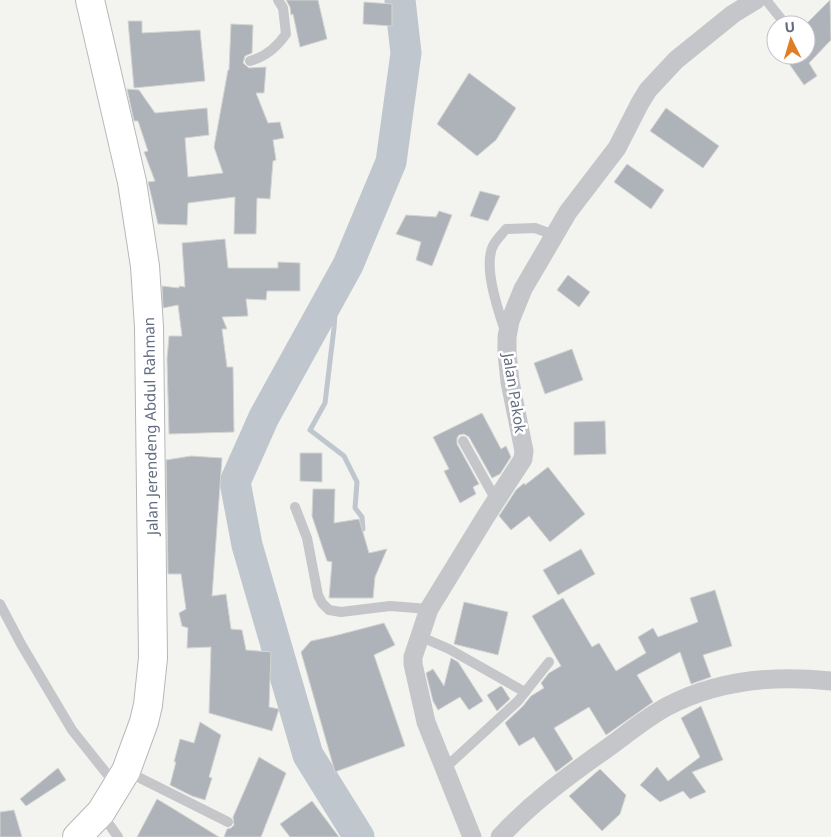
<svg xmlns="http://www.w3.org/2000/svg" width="831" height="837" font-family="'Noto Sans',sans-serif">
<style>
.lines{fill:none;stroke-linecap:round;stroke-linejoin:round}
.stream{stroke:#bfc6cd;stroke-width:5}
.river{stroke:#bfc6cd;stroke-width:31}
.building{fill:#aeb2b9;stroke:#d4d5d2}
.trunk-casing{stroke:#b6b7bb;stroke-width:30}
.service{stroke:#c4c6ca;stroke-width:10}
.minor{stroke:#c4c6ca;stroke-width:19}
.trunk{stroke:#fff;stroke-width:28}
.labels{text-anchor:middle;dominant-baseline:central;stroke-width:5;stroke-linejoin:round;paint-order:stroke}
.street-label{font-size:15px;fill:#636c80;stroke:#fff}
</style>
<rect width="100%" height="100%" fill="#f3f4ef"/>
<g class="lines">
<!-- stream -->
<path class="stream" d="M337 285 334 328 325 403 310 430 344 456 357 482 355 508 362 517 363 529"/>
<!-- river -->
<path class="river" d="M359 837 308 755 247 545 235 482 264 417 348 265 391 162 406 53 400 0"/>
</g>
<!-- building -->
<g class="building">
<path d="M286 0H318L327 39 300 47 293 14 291 15 290 7Z"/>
<path d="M830 0 831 40 809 63 817 76 804 85 783 55H806V24Z"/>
<path d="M364 2 392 4V26L363 24Z"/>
<path d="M128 21H142V33L200 30 205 81 134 88Z"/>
<path d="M231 24 253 25 252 53 245 56 243 63 249 68 266 67 264 93H256L268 123 280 122 284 138 273 140 276 160 273 161 270 199 257 198 256 234H234L235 197 188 203 187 225 158 224 148 182 155 181 144 152 148 151 138 121H134L127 89 139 90 155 113 207 108 209 135 185 138 188 177 223 173 214 147 228 70H229Z"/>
<path d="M469 73 516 108 496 140 477 156 437 124Z"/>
<path d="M666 108 719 146 703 168 650 131Z"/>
<path d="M627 164 664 190 651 209 614 182Z"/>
<path d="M480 191 500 196 488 221 470 216Z"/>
<path d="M439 211 452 215 432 266 416 260 421 242 396 234 406 215 436 217Z"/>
<path d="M225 239 228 268H278V262L300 263V291H267L266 300 246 299 248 316 222 317 227 329H222L227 367H233L234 432 169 434 167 359 169 336H182L178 305 163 308 162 286 179 288V286L185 287 182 243Z"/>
<path d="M568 275 590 292 579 307 557 290Z"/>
<path d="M572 349 583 380 545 394 534 363Z"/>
<path d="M482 413 501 449 506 446 511 457 500 474 492 478 469 437 464 434 459 435 457 438V444L479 484 473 487 476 494 460 503 444 471 449 469 433 437Z"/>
<path d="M605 421 606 454 574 455V422Z"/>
<path d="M300 453H322V482L300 481Z"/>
<path d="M191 456 222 458 212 596 226 594 231 629 242 630 246 650 271 652 269 707 279 709 272 731 209 713 211 647 187 648 188 628 182 626 179 613 186 609 181 574H168L166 460Z"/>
<path d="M548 467 585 514 550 542 529 516 511 530 499 516 516 490 524 483 525 485Z"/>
<path d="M313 489H335L334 523 359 519 369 553 387 549 375 577 373 598H329L332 562 327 561 312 516Z"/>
<path d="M581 549 595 574 558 595 543 570Z"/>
<path d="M715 590 732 646 703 655 711 677 691 684 680 652 637 675 653 702 606 735 589 707 554 728 573 759 556 772 534 737 519 746 505 723 523 706 531 696 544 688 541 683 549 673 561 666 532 616 563 598 592 647 599 643 616 671 646 653 638 637 653 628 658 637 698 622 690 598Z"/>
<path d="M464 602 508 612 498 655 454 644Z"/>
<path d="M384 623 395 645 374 655 405 746 335 772 301 652 311 641 334 636Z"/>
<path d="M451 658 458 662 483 701 469 710 460 697 438 710 433 701 426 673 433 669 444 686Z"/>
<path d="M501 686 503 688 510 699 497 711 487 695Z"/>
<path d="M701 706 723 760 692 772 706 792 690 799 683 791 660 802 640 785 657 767 668 781 700 757 681 718Z"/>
<path d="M200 722 221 735 209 777 212 778 205 800 192 796 170 785 176 762H174L180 739 194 743Z"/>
<path d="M259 757 286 773 261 837H224L227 829 231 828 234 825 233 817Z"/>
<path d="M58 768 66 780 26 806 20 799Z"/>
<path d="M600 769 626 795 620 814 602 831 569 796Z"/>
<path d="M157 799 172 808 219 837H137Z"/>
<path d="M312 801 339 837H290L280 824Z"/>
<path d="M14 810 22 837H0V812Z"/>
</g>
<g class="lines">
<!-- trunk casing -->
<g class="trunk-casing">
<path id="trunk" d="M77 837 101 812 126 771 144 722 148 705 153 658 149 327 145 266 132 182 90 0"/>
</g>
<!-- service -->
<g class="service">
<path d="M766 0 786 25"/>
<path d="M250 61C265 57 277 47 286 34L283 8 278 0"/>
<path d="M505 331C498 310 482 264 494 244 497 239 502 234 506 229L535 228 554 235"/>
<path d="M463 441 496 500"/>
<path d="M295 507 307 538 318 595 322 603 329 610 341 612 390 606 429 609"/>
<path d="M0 604 21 644 72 730 115 784"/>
<path d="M419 636 449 649 525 692"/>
<path d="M445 768 518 701 549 662"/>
<path d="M126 771 228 822"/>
<path d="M101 813 118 837"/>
</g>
<!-- minor -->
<g class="minor">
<path d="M472 837 426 722 413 664V657L429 609 486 516 523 459 524 451 510 382 507 353V337L510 321 523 289 568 212 617 148 640 103 648 90 676 60 733 14 756 0"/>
<path d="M500 837C529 805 564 779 599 754 621 739 645 718 668 706 718 680 776 675 831 681"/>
</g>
<!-- trunk -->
<use href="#trunk" class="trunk"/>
</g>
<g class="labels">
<!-- street labels -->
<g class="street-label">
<text transform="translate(515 393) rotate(81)">Jalan Pakok</text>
<text transform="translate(150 426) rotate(-91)">Jalan Jerendeng Abdul Rahman</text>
</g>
</g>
<!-- north arrow -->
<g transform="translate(791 40) rotate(355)"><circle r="24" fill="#ffffff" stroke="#c1c4cc"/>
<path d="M0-4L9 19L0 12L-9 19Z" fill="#df7e24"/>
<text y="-8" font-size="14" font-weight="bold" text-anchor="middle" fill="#636c80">U</text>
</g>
</svg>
